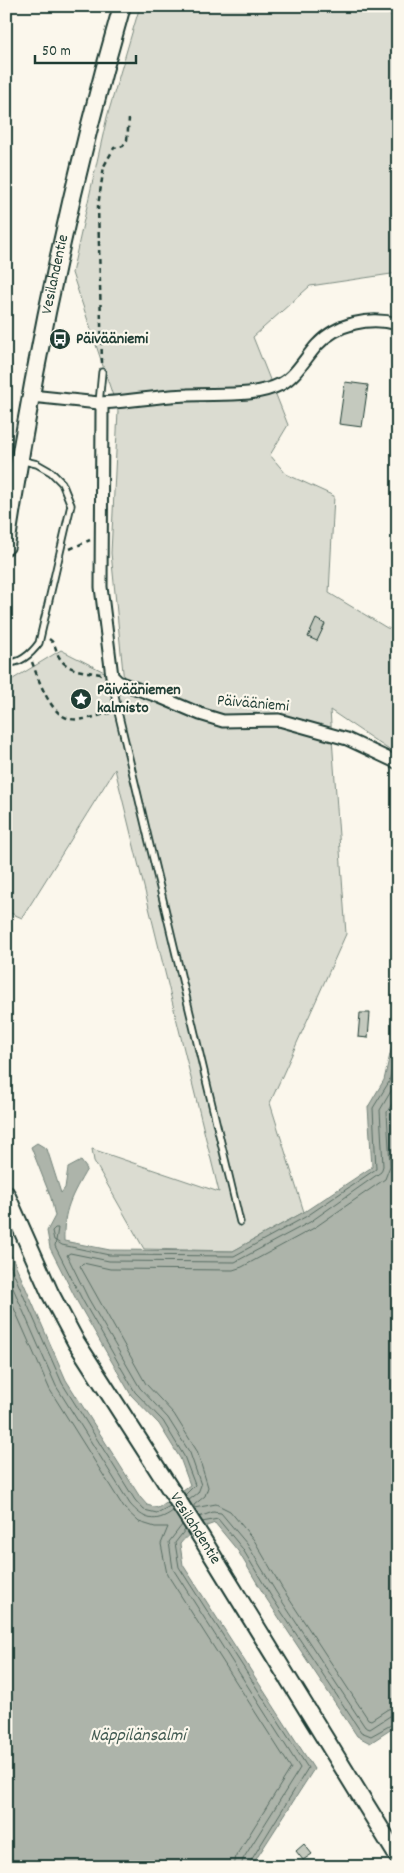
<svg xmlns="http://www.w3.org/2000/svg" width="404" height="1873" font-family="Dekko,sans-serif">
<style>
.green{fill:#dbdcd1;stroke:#7d8c82}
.water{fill:#adb4aa;stroke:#74847b}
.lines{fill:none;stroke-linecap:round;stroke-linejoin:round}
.shore{stroke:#586d63;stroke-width:1}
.building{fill:#c4c9be;stroke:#1f3d34}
.lane-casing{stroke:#1f3d34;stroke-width:9}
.street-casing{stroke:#1f3d34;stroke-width:15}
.secondary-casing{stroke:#1f3d34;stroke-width:20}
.path{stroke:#1f3d34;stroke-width:2.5;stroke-dasharray:5 4;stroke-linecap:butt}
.lane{stroke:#fbf7ec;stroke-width:5.5}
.street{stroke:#fbf7ec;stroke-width:11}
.secondary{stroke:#fbf7ec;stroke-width:16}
.labels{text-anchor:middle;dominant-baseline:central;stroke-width:4.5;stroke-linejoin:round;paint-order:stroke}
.street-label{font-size:16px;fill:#1f3d34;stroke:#fbf7ec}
.poi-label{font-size:16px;font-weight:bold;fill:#1f3d34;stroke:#fbf7ec;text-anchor:start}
.water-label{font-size:18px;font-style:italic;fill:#425b52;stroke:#fbf7ec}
</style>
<rect width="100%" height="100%" fill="#fbf7ec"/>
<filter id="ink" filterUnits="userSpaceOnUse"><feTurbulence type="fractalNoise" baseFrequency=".02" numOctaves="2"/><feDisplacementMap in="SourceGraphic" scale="10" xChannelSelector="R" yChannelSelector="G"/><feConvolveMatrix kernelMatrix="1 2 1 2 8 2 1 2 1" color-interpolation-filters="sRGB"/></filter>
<g filter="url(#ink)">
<!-- green -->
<path class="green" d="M140 6H376L398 20V273L310 286 253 337 288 425 270 455 286 474 334 496 329 593 387 628 398 630V756L330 710 346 934 270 1103 304 1212 233 1251 144 1249 94 1161 92 1149 219 1192 115 769 22 918 6 911V690L13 679 61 650 124 682 111 553 118 411 72 273 107 117Z"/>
<!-- water -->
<path class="water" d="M398 989V1725L370 1743 357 1736 266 1598 238 1551 215 1523C201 1528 189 1532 180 1544L183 1565 314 1769 251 1867H6V1243L66 1380 140 1497 147 1505 158 1508 190 1485 180 1458 159 1424 131 1395 78 1303 50 1248 47 1231 55 1216 51 1198 31 1147 37 1143 47 1149 61 1193 65 1188 68 1168 81 1161 87 1169C72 1195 63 1210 64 1241L110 1250 233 1251 304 1212 372 1167 368 1107 384 1080 397 1025 395 996Z"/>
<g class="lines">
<!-- shore -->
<g class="shore">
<path d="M398 1095 387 1112 390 1166 385 1179 314 1228 242 1267 233 1270 110 1269 83 1263 80 1266 146 1384 174 1414 197 1451 208 1487 205 1496 194 1505V1508L216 1504 230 1511 254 1540 282 1588 368 1719 371 1720 388 1709 398 1707"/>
<path d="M6 1256 62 1383 135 1500 144 1510 157 1513 170 1506"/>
<path d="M6 1272 56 1386 130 1504C144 1520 155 1524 173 1511"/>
<path d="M6 1290 50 1390 124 1508 139 1522 155 1527H168L161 1544 167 1574 291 1768 236 1856 234 1867"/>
<path d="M185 1495 195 1485 184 1456 163 1421 135 1392 83 1301 55 1246 56 1241 54 1240 52 1231 55 1228H58L56 1241 62 1245 109 1255 234 1256 307 1216 376 1169 373 1108 389 1082 398 1043"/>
<path d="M189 1500 198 1493 201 1485 190 1453 168 1418 140 1388 88 1298 67 1255 70 1253 109 1261 235 1262 310 1222 381 1172 383 1166 380 1110 394 1086 398 1072"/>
<path d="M199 1517 213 1512 221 1513 247 1544 276 1592 365 1727 370 1729 390 1716 398 1714"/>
<path d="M202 1522 218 1519 242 1548 271 1596 361 1732 371 1736 398 1721"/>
<path d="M182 1525 169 1542 173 1569 300 1768 243 1859 241 1867"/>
<path d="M185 1530 175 1543 179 1567 308 1768 247 1867"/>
</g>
</g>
<!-- building -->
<g class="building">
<path d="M345 382 368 385 362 427 339 424Z"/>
<path d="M316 619 325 624 317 641 308 637Z"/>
<path d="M360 1013H370L368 1038 358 1037Z"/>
<path d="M304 1844 312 1854 303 1860 296 1851Z"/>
</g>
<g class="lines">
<!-- lane casing -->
<g class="lane-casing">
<g id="lane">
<path d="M99 403 102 372"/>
<path d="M6 663C21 664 31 654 39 643L71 505 62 483 51 472 37 464 20 460"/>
<path d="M112 679 118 712 240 1222"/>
</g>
</g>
<!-- street casing -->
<g class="street-casing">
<g id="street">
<path d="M31 396 99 403 102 408 101 587 112 676 118 682 160 697 200 714 223 721 279 720 347 739 398 763"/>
<path d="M99 403C128 402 157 396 187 395 217 393 254 398 281 384 296 376 306 357 317 345 337 323 370 316 398 324"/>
</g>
</g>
<!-- secondary casing -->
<g class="secondary-casing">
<g id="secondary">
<path id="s1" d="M6 546C33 364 71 183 122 6"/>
<path id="s2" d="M6 1194 50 1293 76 1342 201 1537 398 1857"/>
</g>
</g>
<!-- path -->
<g class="path">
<path d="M102 363 98 206 104 166 114 148 123 146 127 140 129 119"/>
<path d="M70 549 90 540"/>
<path d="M49 639C56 644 55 648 58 655 66 672 85 671 101 674"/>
<path d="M32 662C38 678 49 712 67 718 80 723 98 715 110 713"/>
</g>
<!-- lane -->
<use href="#lane" class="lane"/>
<!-- street -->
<use href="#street" class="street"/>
<!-- secondary -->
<use href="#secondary" class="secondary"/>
</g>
</g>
<!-- icons -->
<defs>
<g id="bus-disc" transform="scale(1.125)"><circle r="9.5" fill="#1f3d34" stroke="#fbf7ec"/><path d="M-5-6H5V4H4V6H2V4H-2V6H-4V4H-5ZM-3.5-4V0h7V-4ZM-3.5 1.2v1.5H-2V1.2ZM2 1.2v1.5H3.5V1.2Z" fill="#fff"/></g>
<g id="sight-disc" transform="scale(1.125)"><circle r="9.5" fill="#1f3d34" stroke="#fbf7ec"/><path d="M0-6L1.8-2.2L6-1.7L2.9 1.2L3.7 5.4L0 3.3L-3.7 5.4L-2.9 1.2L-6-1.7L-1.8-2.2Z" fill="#fff"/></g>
</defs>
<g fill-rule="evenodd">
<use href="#bus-disc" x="60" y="339"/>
<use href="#sight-disc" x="81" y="699"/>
</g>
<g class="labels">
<!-- street labels -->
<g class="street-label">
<text stroke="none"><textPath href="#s1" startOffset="276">Vesilahdentie</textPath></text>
<text transform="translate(253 704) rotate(5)">Päivääniemi</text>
<text stroke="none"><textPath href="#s2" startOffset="385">Vesilahdentie</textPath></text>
</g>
<!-- poi labels -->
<g class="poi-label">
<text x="76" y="339">Päivääniemi</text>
<text x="97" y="690">Päivääniemen<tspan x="97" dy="18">kalmisto</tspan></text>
</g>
<!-- water labels -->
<g class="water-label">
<text x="138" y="1736">Näppilänsalmi</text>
</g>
</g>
<!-- margin -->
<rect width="404" height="1873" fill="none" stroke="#fbf7ec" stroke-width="25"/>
<rect x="12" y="12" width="379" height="1848" fill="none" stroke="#1f3d34" stroke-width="2" filter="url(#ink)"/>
<!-- scale -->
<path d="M35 55v8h101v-8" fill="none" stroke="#1f3d34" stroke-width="2.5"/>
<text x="42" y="55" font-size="15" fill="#1f3d34" stroke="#fbf7ec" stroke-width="4" paint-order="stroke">50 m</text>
</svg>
